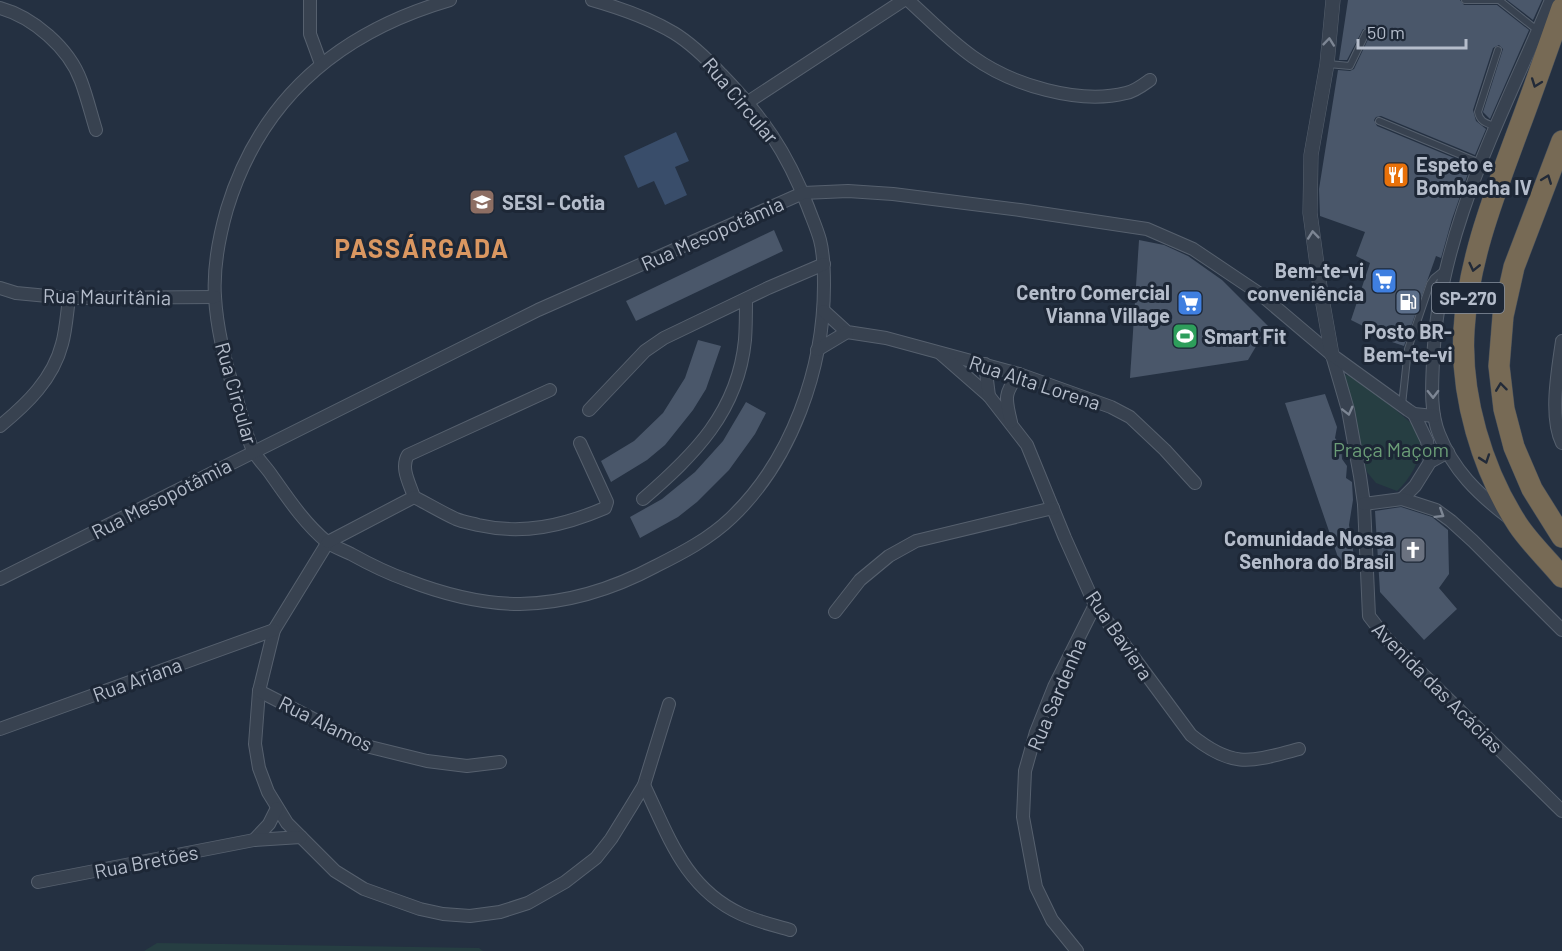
<svg xmlns="http://www.w3.org/2000/svg" width="1562" height="951" font-family="Barlow,sans-serif">
<style>
.green{fill:#263e42}
.water{fill:#394d6a}
.building{fill:#4a576a}
.lines{fill:none;stroke-linecap:round;stroke-linejoin:round}
.service-casing{stroke:#56606e;stroke-width:8}
.minor-casing{stroke:#56606e;stroke-width:14}
.tertiary-casing{stroke:#56606e;stroke-width:15}
.motorway-casing{stroke:#434d5b;stroke-width:22}
.service{stroke:#384250;stroke-width:6}
.minor{stroke:#384250;stroke-width:12}
.tertiary{stroke:#384250;stroke-width:14}
.motorway{stroke:#776a55;stroke-width:21}
.oneway{stroke:#7d8694}
.oneway2{stroke:#222a38}
.labels{text-anchor:middle;dominant-baseline:central;stroke-width:6;stroke-linejoin:round;paint-order:stroke}
.shield{fill:#1d2736;stroke:#87909e;stroke-width:1.5}
.shield-label{font-size:18px;font-weight:bold;fill:#b5bdcb}
.street-label{font-size:20px;fill:#b5bdcb;stroke:#1d2736}
.poi-label{font-size:20px;font-weight:bold;fill:#b5bdcb;stroke:#1d2736;text-anchor:start}
.park-label{font-size:20px;fill:#6b9d77;stroke:#1d2736}
.district-label{font-size:26px;font-weight:bold;letter-spacing:1.5px;fill:#da9761;stroke:#1d2736}
</style>
<rect width="100%" height="100%" fill="#243041"/>
<!-- green -->
<g class="green">
<path d="M1340 374 1357 377 1411 423 1424 444C1418 462 1411 478 1397 491L1376 483 1367 472Z"/>
<path d="M157 943 479 948 483 951H144Z"/>
</g>
<!-- water -->
<path class="water" d="M676 132 689 161 675 167 687 195 665 205 654 181 638 188 624 156Z"/>
<!-- building -->
<g class="building">
<path d="M1348 0H1460L1464 5H1497L1529 30 1490 119 1483 112 1503 49 1499 45 1493 48 1473 110 1476 121 1486 129 1475 155 1381 116 1376 117 1374 120 1377 126 1471 165 1452 219 1441 258 1436 256 1404 346 1380 338 1381 335 1351 320 1370 263 1356 256 1365 232 1320 216 1319 189 1338 70 1350 71 1354 69 1371 33 1369 29H1363L1347 60H1339Z"/>
<path d="M1507 0H1542L1533 20Z"/>
<path d="M774 230 783 251 636 321 626 301Z"/>
<path d="M1139 240 1164 245 1188 256 1222 280 1268 326 1248 360 1130 378Z"/>
<path d="M698 340 721 346 706 389 693 410 665 445 647 460 611 482 601 461 634 441 663 413 685 378Z"/>
<path d="M1325 394 1337 427 1335 438 1341 446 1342 459 1347 466 1346 478 1352 482 1353 500 1349 525 1354 556 1342 569 1285 403Z"/>
<path d="M746 402 766 413 755 434 729 470 697 502 678 517 640 538 630 517 662 499 695 472 723 441Z"/>
<path d="M1401 507 1432 517 1448 530 1449 574 1439 588 1457 609 1424 640 1380 592 1375 511Z"/>
</g>
<g class="lines">
<!-- service casing -->
<g class="service-casing">
<g id="service">
<path d="M1465 0H1499L1537 30"/>
<path d="M1328 64 1350 66 1366 33"/>
<path d="M1379 121 1480 163"/>
<path d="M1494 126C1486 123 1480 122 1478 112L1498 50"/>
<path d="M1402 405 1408 349 1430 284 1434 278 1444 270"/>
</g>
</g>
<!-- minor casing -->
<g class="minor-casing">
<g id="minor">
<path d="M310 0V34L321 64"/>
<path d="M450 0C340 32 261 97 227 209 219 237 213 267 215 297 217 330 225 362 235 393 241 411 245 435 254 452 258 459 265 466 270 473 287 497 304 523 327 542 334 547 343 550 351 554 369 564 387 573 407 580 443 594 482 604 520 604 567 603 615 588 656 566 682 553 709 539 731 518 792 460 824 368 824 285 824 270 824 255 820 240 817 229 812 218 808 207 787 152 762 116 721 74 707 59 692 44 674 33 649 18 620 8 592 0"/>
<path d="M908 0C929 19 950 41 973 57 1012 85 1079 105 1126 93 1134 92 1143 85 1150 80"/>
<path d="M0 8C33 17 69 48 81 81 87 97 91 114 96 130"/>
<path d="M748 102 904 0"/>
<path d="M0 288 16 293 69 298 215 297"/>
<path d="M824 311 847 332 886 338 1019 374 1111 407 1130 417 1165 450 1195 483"/>
<path d="M1562 341C1558 370 1549 416 1562 443"/>
<path d="M817 350 847 332"/>
<path d="M941 354 989 396"/>
<path d="M1332 355 1348 410 1360 476 1364 504 1369 616 1386 638 1562 811"/>
<path d="M985 364 989 396 1027 445 1065 538 1095 605 1191 735C1233 769 1250 762 1299 749"/>
<path d="M550 390 408 455C400 468 410 484 414 497 428 504 441 512 456 519 463 522 471 523 478 525 523 535 563 526 605 508L607 502 580 443"/>
<path d="M589 410 645 351 664 338 768 288 824 264"/>
<path d="M1414 414 1427 441 1430 462"/>
<path d="M1011 422C1005 398 1004 393 1019 374"/>
<path d="M0 426C27 404 53 379 62 344 66 330 67 313 69 298"/>
<path d="M643 499C694 455 738 412 745 340 746 327 746 312 746 299"/>
<path d="M1402 499 1415 486 1430 462 1448 452"/>
<path d="M1364 504 1402 499 1436 510 1451 521 1473 541 1562 630"/>
<path d="M1508 517C1478 494 1453 470 1439 434 1430 412 1432 385 1433 362 1438 232 1502 117 1551 0"/>
<path d="M328 542 274 630 259 691 255 744 259 768 268 792 287 823 335 871 364 889 420 909 443 914 470 916 500 912 528 903 565 882 596 858 611 839 632 805 644 785 669 704"/>
<path d="M328 542 414 497"/>
<path d="M0 579 538 310 803 193 848 191 893 194 1020 210 1147 229 1193 249 1260 294 1332 355 1408 410 1414 414 1434 416"/>
<path d="M835 612 860 580 889 556 916 541 1053 508"/>
<path d="M259 691 366 746 427 761 467 766 500 762"/>
<path d="M0 729 274 630"/>
<path d="M644 785C669 837 685 888 741 914 756 921 773 925 790 930"/>
<path d="M254 840 269 824 277 808"/>
<path d="M38 882 254 840 301 837"/>
<path d="M1077 951 1052 920 1036 887 1023 817 1025 771 1036 732 1054 687 1095 605"/>
</g>
</g>
<!-- tertiary casing -->
<g class="tertiary-casing">
<path id="tertiary" d="M1332 355 1320 287 1310 213 1311 155 1327 64 1333 0"/>
</g>
<!-- motorway casing -->
<g class="motorway-casing">
<g id="motorway">
<path d="M1562 8C1548 48 1534 88 1519 128 1495 193 1468 260 1464 330 1460 395 1482 470 1518 525 1530 543 1548 560 1562 577"/>
<path d="M1562 141 1514 267 1503 316 1499 366 1504 409 1514 447 1532 489 1562 537"/>
</g>
</g>
<!-- service -->
<use href="#service" class="service"/>
<!-- minor -->
<use href="#minor" class="minor"/>
<!-- tertiary -->
<use href="#tertiary" class="tertiary"/>
<!-- motorway -->
<use href="#motorway" class="motorway"/>
</g>
<!-- one-way arrows -->
<defs><path id="oneway-chevron" d="M-2-3.5L2.5 0L-2 3.5" fill="none" stroke-width="1.6" stroke-linecap="round" stroke-linejoin="round" transform="scale(1.5)"/></defs>
<g class="oneway">
<use href="#oneway-chevron" transform="translate(1329 42) rotate(-84)"/>
<use href="#oneway-chevron" transform="translate(1313 235) rotate(-96)"/>
<use href="#oneway-chevron" transform="translate(1433 394) rotate(89)"/>
<use href="#oneway-chevron" transform="translate(1348 411) rotate(76)"/>
<use href="#oneway-chevron" transform="translate(1440 514) rotate(32)"/>
</g>
<g class="oneway2">
<use href="#oneway-chevron" transform="translate(1536 83) rotate(110)"/>
<use href="#oneway-chevron" transform="translate(1547 179) rotate(-69)"/>
<use href="#oneway-chevron" transform="translate(1474 267) rotate(103)"/>
<use href="#oneway-chevron" transform="translate(1501 387) rotate(-97)"/>
<use href="#oneway-chevron" transform="translate(1485 459) rotate(71)"/>
</g>
<!-- icons -->
<defs>
<g id="restaurant-square" transform="scale(1.35)"><rect x="-9" y="-9" width="18" height="18" rx="4" fill="#e8710a" stroke="#1d2736"/><path d="M-5-6h1v4h1v-4h1v4h1v-4h1v5L-1.5 .5V6h-2V.5L-5-1ZM5-6V6H3V1.5H1.5Q1.5-4 5-6Z" fill="#fff"/></g>
<g id="school-square" transform="scale(1.35)"><rect x="-9" y="-9" width="18" height="18" rx="4" fill="#8d6e63" stroke="#1d2736"/><path d="M0-5L7-2L0 1L-7-2ZM-4 1L0 2.5L4 1V4Q0 6-4 4Z" fill="#fff"/></g>
<g id="supermarket-square" transform="scale(1.35)"><rect x="-9" y="-9" width="18" height="18" rx="4" fill="#3f7fe0" stroke="#1d2736"/><path d="M-6-5.5h2.5l.6 2H6L4.5 2H-2.5L-4.4-4H-6ZM-1.5 3.2a1.3 1.3 0 1 0 .1 0ZM3 3.2a1.3 1.3 0 1 0 .1 0Z" fill="#fff"/></g>
<g id="fuel-square" transform="scale(1.35)"><rect x="-9" y="-9" width="18" height="18" rx="4" fill="#5c6f8a" stroke="#1d2736"/><path d="M-5.5-6h7V0h2V4h1.3V-2.5L3-4.5l.8-.8L6-3V5H2.5V1h-1V6h-7ZM-4.2-4.7v3.2H.2V-4.7Z" fill="#fff"/></g>
<g id="stadium-square" transform="scale(1.35)"><rect x="-9" y="-9" width="18" height="18" rx="4" fill="#2e9e5b" stroke="#1d2736"/><path d="M0-5a6.5 5 0 1 0 0 10a6.5 5 0 1 0 0-10ZM-3.5-1.8h7v3.6h-7Z" fill="#fff"/></g>
<g id="church-square" transform="scale(1.35)"><rect x="-9" y="-9" width="18" height="18" rx="4" fill="#6b7280" stroke="#1d2736"/><path d="M-1.2-6h2.4v3.5h3.3v2.4h-3.3V6h-2.4V-.1h-3.3v-2.4h3.3Z" fill="#fff"/></g>
</defs>
<g fill-rule="evenodd">
<use href="#restaurant-square" x="1396" y="175"/>
<use href="#school-square" x="482" y="202"/>
<use href="#supermarket-square" x="1384" y="281"/>
<use href="#fuel-square" x="1408" y="302"/>
<use href="#supermarket-square" x="1190" y="303"/>
<use href="#stadium-square" x="1185" y="336"/>
<use href="#church-square" x="1413" y="550"/>
</g>
<g class="labels">
<!-- shield labels -->
<rect class="shield" x="1432" y="283" width="72" height="30" rx="4.5"/>
<g class="shield-label">
<text x="1468" y="298">SP-270</text>
</g>
<!-- street labels -->
<g class="street-label">
<text transform="translate(741 100) rotate(50)">Rua Circular</text>
<text transform="translate(712 233) rotate(-24)">Rua Mesopotâmia</text>
<text transform="translate(107 296) rotate(1)">Rua Mauritânia</text>
<text transform="translate(1035 382) rotate(18)">Rua Alta Lorena</text>
<text transform="translate(237 393) rotate(74)">Rua Circular</text>
<text transform="translate(161 498) rotate(-27)">Rua Mesopotâmia</text>
<text transform="translate(1120 635) rotate(56)">Rua Baviera</text>
<text transform="translate(137 679) rotate(-20)">Rua Ariana</text>
<text transform="translate(1438 687) rotate(45)">Avenida das Acácias</text>
<text transform="translate(1056 694) rotate(-67)">Rua Sardenha</text>
<text transform="translate(326 723) rotate(26)">Rua Alamos</text>
<text transform="translate(146 861) rotate(-11)">Rua Bretões</text>
</g>
<!-- poi labels -->
<g class="poi-label">
<text x="1416" y="164">Espeto e<tspan x="1416" dy="23">Bombacha IV</tspan></text>
<text x="502" y="202">SESI - Cotia</text>
<text x="1364" y="270" text-anchor="end">Bem-te-vi<tspan x="1364" dy="23">conveniência</tspan></text>
<text x="1170" y="292" text-anchor="end">Centro Comercial<tspan x="1170" dy="23">Vianna Village</tspan></text>
<text x="1408" y="331" text-anchor="middle">Posto BR-<tspan x="1408" dy="23">Bem-te-vi</tspan></text>
<text x="1204" y="336">Smart Fit</text>
<text x="1394" y="538" text-anchor="end">Comunidade Nossa<tspan x="1394" dy="23">Senhora do Brasil</tspan></text>
</g>
<!-- park labels -->
<g class="park-label">
<text x="1391" y="449">Praça Maçom</text>
</g>
<!-- district labels -->
<g class="district-label">
<text x="422" y="247">PASSÁRGADA</text>
</g>
</g>
<!-- scale -->
<path d="M1358 39v9h108v-9" fill="none" stroke="#b5bdcb" stroke-width="3"/>
<text x="1367" y="39" font-size="18" fill="#b5bdcb" stroke="#1d2736" stroke-width="4.5" paint-order="stroke">50 m</text>
</svg>
